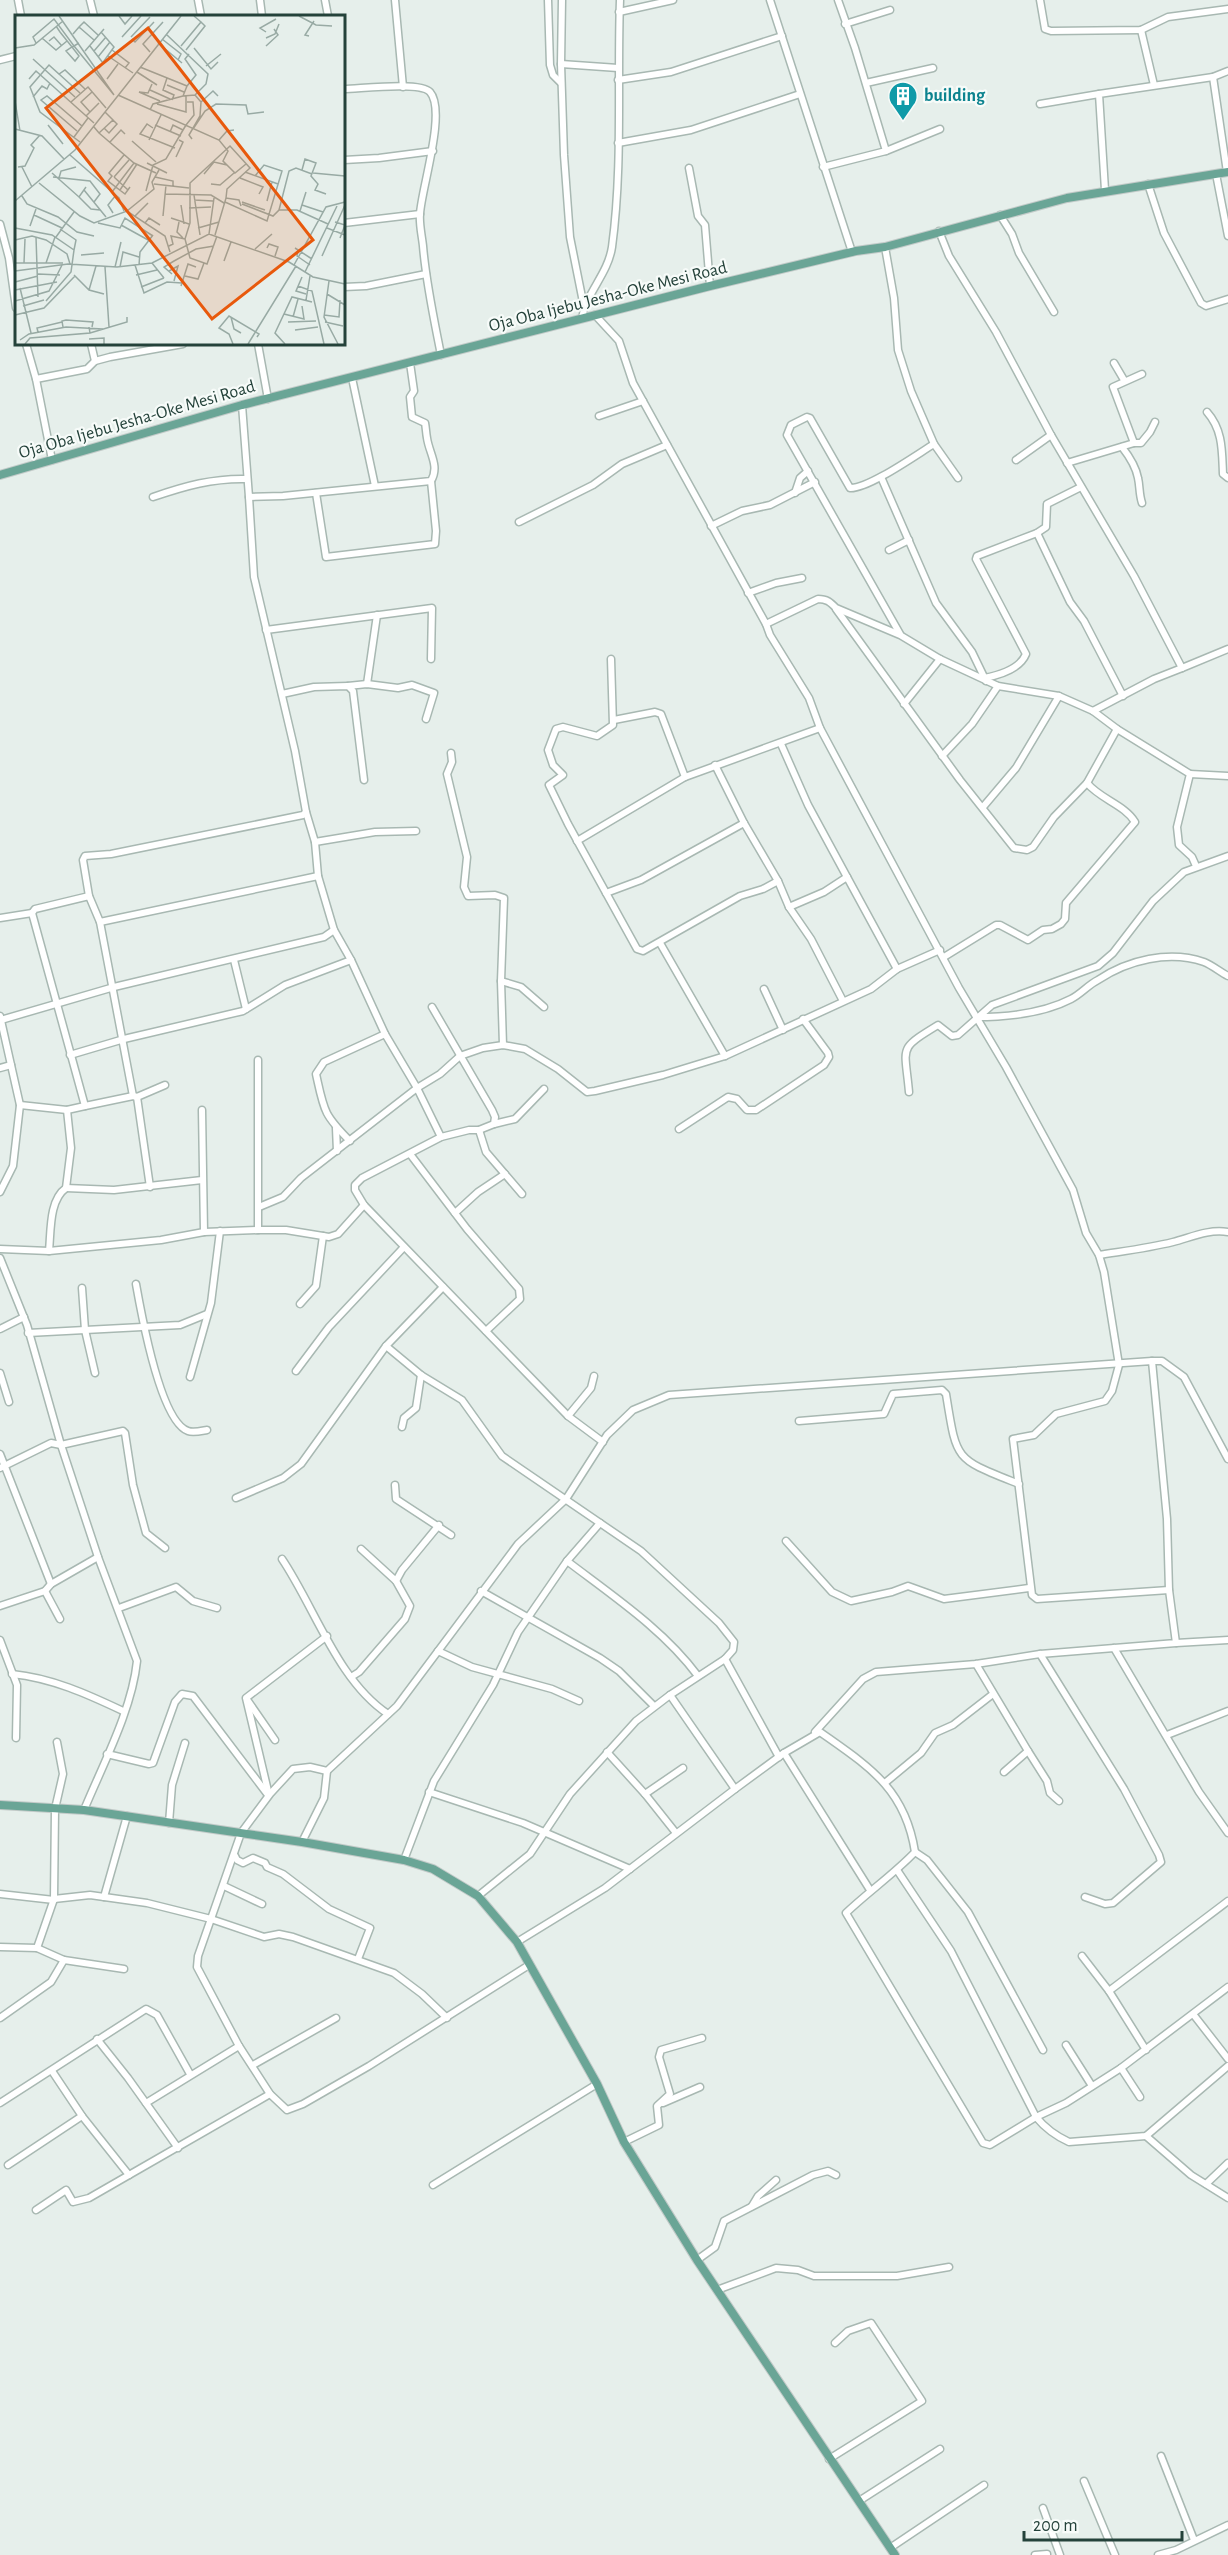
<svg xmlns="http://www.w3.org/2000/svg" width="1228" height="2555" font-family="'Alegreya Sans',sans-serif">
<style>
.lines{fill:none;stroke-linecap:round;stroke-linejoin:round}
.minor-casing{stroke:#a8b8b2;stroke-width:9}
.major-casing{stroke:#c2cac8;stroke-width:10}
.minor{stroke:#fff;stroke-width:6}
.major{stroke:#6aa596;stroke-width:8}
.labels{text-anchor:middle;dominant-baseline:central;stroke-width:4.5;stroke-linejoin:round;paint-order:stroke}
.culture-label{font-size:18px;font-weight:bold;fill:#0d838f;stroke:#f7fbf9;text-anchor:start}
.street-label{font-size:18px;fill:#24423a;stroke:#f7fbf9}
.inset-road{fill:none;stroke:#98aaa4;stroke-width:1.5}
.view{fill:#e8590c;fill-opacity:0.15;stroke:#e8590c;stroke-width:3}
.inset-edge{fill:none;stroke:#24423a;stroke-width:3}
</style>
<rect width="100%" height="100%" fill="#e6efeb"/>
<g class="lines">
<!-- minor casing -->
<g class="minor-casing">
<g id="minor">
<path d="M18 0 21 16"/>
<path d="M90 0 94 16"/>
<path d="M198 0 201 16"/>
<path d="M260 0 262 16"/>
<path d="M325 0 328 16"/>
<path d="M395 0 403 87"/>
<path d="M548 0 550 65 553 75 561 83"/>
<path d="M562 0 561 64 564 155 570 237 584 307"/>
<path d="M770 0 852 252"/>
<path d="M1040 0 1045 29 1051 31 1141 30 1168 17 1228 9"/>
<path d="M619 12 673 0"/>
<path d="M845 24 890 10"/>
<path d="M1141 30 1154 85"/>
<path d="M0 60 16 56"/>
<path d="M561 64 618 68"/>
<path d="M1213 77 1227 172"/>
<path d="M618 80 671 72 782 36"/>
<path d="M866 83 933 68"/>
<path d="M344 89C359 89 420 81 430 92 447 111 421 190 420 214 419 224 422 236 423 246 426 283 434 319 441 355"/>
<path d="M1040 104 1099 94"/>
<path d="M618 143 691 130 800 94"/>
<path d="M886 151 940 129"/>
<path d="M344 160 379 158 433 151"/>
<path d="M823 167 886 151 855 48 838 0"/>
<path d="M689 168 698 216 705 225 710 286"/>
<path d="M1216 174 1228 236"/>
<path d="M1148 184 1164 233 1201 303 1206 306 1228 299"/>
<path d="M1105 190 1099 94 1213 77 1228 71"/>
<path d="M1000 215 1012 234 1019 253 1054 312"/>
<path d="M344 223 420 214"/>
<path d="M0 224 9 258 16 308"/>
<path d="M939 231 949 256 996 332 1051 435 1134 576 1182 668 1154 679 1093 711"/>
<path d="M885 247 894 298 898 350 911 391 934 444 958 478"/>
<path d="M344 287 366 286 426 274"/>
<path d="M595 315 619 341 633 383 766 624 770 635 809 698 820 728 959 988 1006 1067 1073 1190 1086 1233 1099 1255 1104 1272 1119 1365 1112 1391 1105 1401 1056 1414 1034 1435 1013 1439 1032 1595 1037 1599 1169 1590"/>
<path d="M582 318C586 293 608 274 612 247 623 166 617 82 620 0"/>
<path d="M26 344 36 379 52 460"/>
<path d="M91 344 95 361"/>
<path d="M258 344 268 399"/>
<path d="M1114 363 1124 380"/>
<path d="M352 378 375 486"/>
<path d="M36 379 87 369 95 361 110 357 183 344"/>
<path d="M242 405 249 497 283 496 431 481C440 466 429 453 427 438 426 433 426 428 425 423L412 417 410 397 414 391 410 363"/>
<path d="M1207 412C1223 430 1222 451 1223 474L1228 478"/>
<path d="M599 416 643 401"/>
<path d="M1134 443H1141L1150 432 1155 422"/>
<path d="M1122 447C1129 456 1136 467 1138 478 1140 487 1139 494 1142 503"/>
<path d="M1016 460 1051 435"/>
<path d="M1067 463 1134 443 1113 387 1142 374"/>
<path d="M881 477 936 603 972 652 986 681"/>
<path d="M316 493 326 557 435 544 436 531 431 481"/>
<path d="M795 493 800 478 808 471"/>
<path d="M153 497C185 486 213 478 247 479"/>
<path d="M249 497 254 577 295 751 306 812 315 842 318 876 334 930 351 960 385 1034 417 1088 441 1137"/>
<path d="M519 522 593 485 622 464 667 445"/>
<path d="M711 526 742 511 770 505 815 482"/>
<path d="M1037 533 1070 602 1084 621 1123 696"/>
<path d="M889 550 909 540"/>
<path d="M748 593 776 583 802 578"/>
<path d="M836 609 960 780 1014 848 1027 850 1033 847 1054 817 1087 783 1117 729"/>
<path d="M766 624 818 599C827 599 830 602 836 608L900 635 940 659 998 686 1059 696 1093 711 1117 729 1190 774 1177 827 1179 845 1192 857 1196 866"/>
<path d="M266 630 432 608 431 659"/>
<path d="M900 634 787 435 791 425 807 417 810 418 850 488C868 489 916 455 934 444"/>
<path d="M611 659 613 725 597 736 563 727 556 729 548 750 553 765 563 775 549 785 568 824 637 949 643 951 740 896 763 889 778 881"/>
<path d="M1182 668 1228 649"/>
<path d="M984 678C1000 675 1020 669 1026 654L976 559 977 556 1037 533 1046 527 1047 504 1081 487"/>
<path d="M367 684 377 615"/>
<path d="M348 686 367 684 398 688 412 685 434 693 426 719"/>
<path d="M282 694 314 687 348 686 353 691 364 780"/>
<path d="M904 704 940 659"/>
<path d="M614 720 655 712 661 714 685 777"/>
<path d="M781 744 808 805 847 877"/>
<path d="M451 753 452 762 447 774 467 857 464 887 468 896 495 895 504 898 501 981 503 1045"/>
<path d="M942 756 972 724 998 686"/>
<path d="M715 765 744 823 778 881 789 907 811 939 843 1001"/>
<path d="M1190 774 1228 776"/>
<path d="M983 807 1016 768 1059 696"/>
<path d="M577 841 685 777 820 728"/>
<path d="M315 842 375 832 416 831"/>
<path d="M606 893 641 880 744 823"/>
<path d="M89 896 35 909 32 913 85 1106 133 1096 137 1097 165 1085"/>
<path d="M789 907 824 892 847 877 897 969"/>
<path d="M0 918 32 913"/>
<path d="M100 922 318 876"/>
<path d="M660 943 725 1056"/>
<path d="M944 957 996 925H1000L1028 940 1043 930 1052 929 1061 924 1065 919 1066 903 1135 822C1125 805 1100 799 1087 783"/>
<path d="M234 960 246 1009"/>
<path d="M501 981 521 987 544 1007"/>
<path d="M764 989 783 1030"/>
<path d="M432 1007 492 1110 495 1117 494 1124 479 1130H469L441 1137 362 1178 355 1185V1190L364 1205 568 1416 603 1442"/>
<path d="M0 1016 20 1105 13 1166 0 1192"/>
<path d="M976 1017C1007 1017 1044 1013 1071 999 1081 994 1088 985 1098 980 1128 960 1169 950 1204 962 1212 965 1220 972 1228 976"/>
<path d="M1 1020 114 987 324 937 334 930"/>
<path d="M70 1055 124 1039 243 1011 285 985 351 960"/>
<path d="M0 1068 11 1065"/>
<path d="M909 1092C905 1046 897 1050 938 1025L952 1036 958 1035 992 1005 1098 966 1113 953 1153 901 1184 872 1228 856"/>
<path d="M133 1096 100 922 89 896 83 860 85 856 111 854 303 815 306 812"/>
<path d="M137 1097 150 1187"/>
<path d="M20 1105 67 1110 85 1106"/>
<path d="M202 1110 204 1232"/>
<path d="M494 1124 515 1119 544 1089"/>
<path d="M336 1128 337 1151"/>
<path d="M679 1129 728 1097 737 1099 747 1110H756L824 1065 829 1057 828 1053 803 1019"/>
<path d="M479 1130 486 1152 522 1194"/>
<path d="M350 1141C323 1114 324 1110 316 1074L324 1062 385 1034"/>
<path d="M410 1154 467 1229 519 1289 520 1299 486 1331"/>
<path d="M66 1188 114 1190 202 1180"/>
<path d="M259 1207 283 1197 301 1178 417 1088 440 1074 460 1056 483 1048 503 1045 525 1049 558 1069 587 1092 595 1091 663 1075 725 1056 871 989 897 969 940 950"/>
<path d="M455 1213 478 1192 505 1174"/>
<path d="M258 1230V1060"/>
<path d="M0 1249 49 1251 161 1240 204 1232 258 1230H286L329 1237 338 1234 364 1205"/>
<path d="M49 1251C51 1231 49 1200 66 1188L71 1148 67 1110"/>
<path d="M1099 1255C1124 1251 1149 1248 1173 1242 1192 1237 1208 1229 1228 1232"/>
<path d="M0 1258 27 1325 61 1445 98 1557 137 1661C132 1710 103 1764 84 1810"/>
<path d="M136 1284C141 1312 160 1421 188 1431 193 1433 201 1431 207 1430"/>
<path d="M82 1288 85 1330 95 1373"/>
<path d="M300 1304 316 1286 323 1236"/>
<path d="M0 1329 24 1317"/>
<path d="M28 1333 180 1325 207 1314"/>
<path d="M386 1346 421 1375 462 1400 502 1456 641 1551 719 1623 734 1642 733 1650 725 1659 670 1695 636 1721 570 1794 530 1854 478 1896"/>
<path d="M1152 1361H1162L1184 1377 1228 1459"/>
<path d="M296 1371 329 1327 404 1247"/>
<path d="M0 1373 9 1402"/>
<path d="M190 1377 211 1303 220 1231"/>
<path d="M568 1416 591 1388 594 1376"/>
<path d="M799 1421 884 1414 893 1394 942 1390 946 1394C957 1462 954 1458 1019 1484"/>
<path d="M402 1427 404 1418 416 1408 421 1375"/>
<path d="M0 1454 51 1584"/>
<path d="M0 1468 51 1443 61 1445 123 1431 125 1433 133 1485 146 1533 165 1548"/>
<path d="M395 1485 396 1499 451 1535"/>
<path d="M236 1498 283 1478 301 1464 386 1346 443 1287"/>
<path d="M786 1541 832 1592 851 1601 892 1592 908 1586 944 1599 1029 1588"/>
<path d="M282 1559C315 1608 338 1681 388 1714"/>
<path d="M567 1561C613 1596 664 1630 698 1676"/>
<path d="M396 1581 402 1570 439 1525"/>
<path d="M45 1591 60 1619"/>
<path d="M481 1591 600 1658 619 1671 654 1706"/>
<path d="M0 1606 45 1591 51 1584 98 1557"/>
<path d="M119 1608 176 1587 193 1601 217 1608"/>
<path d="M0 1640 17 1685 16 1738"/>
<path d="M1176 1643 1228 1640"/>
<path d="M1114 1648 1199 1792 1228 1833"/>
<path d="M438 1651 472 1667 552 1689 579 1701"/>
<path d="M1040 1654 1124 1789 1159 1855 1161 1862 1113 1903 1105 1904 1085 1897"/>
<path d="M725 1659 779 1757"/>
<path d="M976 1664 1028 1751 1004 1772"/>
<path d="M12 1674C52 1678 87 1694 123 1711"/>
<path d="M351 1677 359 1672 405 1619 410 1606 396 1581 361 1549"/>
<path d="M670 1695 735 1789"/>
<path d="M248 1701 275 1740"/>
<path d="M1167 1735 1228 1711"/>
<path d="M1028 1751 1047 1781 1050 1793 1059 1801"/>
<path d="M607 1752 645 1794 676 1833"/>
<path d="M784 1753 870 1890"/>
<path d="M107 1754 149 1764 153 1763 175 1702 182 1694 193 1696 268 1795"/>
<path d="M886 1782 921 1753 935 1733 953 1725 993 1694"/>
<path d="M268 1791 246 1698 327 1636"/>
<path d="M429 1792 523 1823 630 1869"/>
<path d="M645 1794 683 1768"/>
<path d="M169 1823 172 1785 185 1743"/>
<path d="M302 1842 324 1798 327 1771"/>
<path d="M915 1852 927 1860 968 1912 1043 2050"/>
<path d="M235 1856 237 1860 243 1863 253 1858 265 1863 267 1867 283 1874 329 1909 370 1928 358 1959"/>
<path d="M404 1860 434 1781 493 1685 518 1632 567 1561 600 1523"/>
<path d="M897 1870 951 1951 1036 2117C1045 2128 1056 2136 1069 2142L1146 2136 1228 2066"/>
<path d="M224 1886 262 1904"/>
<path d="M0 1894 54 1900"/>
<path d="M104 1897 127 1816"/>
<path d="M54 1899 90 1895 147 1903 211 1919 264 1937 279 1934 293 1937 394 1973 422 1994 447 2018"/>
<path d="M517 1942 605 1888 735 1789 784 1753 820 1732C868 1766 905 1788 915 1852 894 1874 868 1892 846 1913L983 2143 990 2145 1036 2117 1066 2103 1121 2068 1228 1987"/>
<path d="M0 1947 37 1948 64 1960 51 1982 0 2018"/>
<path d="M37 1948 54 1899 55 1809 63 1774 57 1742"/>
<path d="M1082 1956 1109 1991 1146 2050"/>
<path d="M64 1960 124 1969"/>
<path d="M529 1965 369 2066 303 2104 287 2110 270 2094 239 2046 197 1967 198 1956 241 1833 270 1794 293 1769 310 1767 327 1771 397 1706 518 1544 566 1499 607 1435 633 1410 669 1395 1152 1361 1167 1519 1169 1590 1176 1643 1040 1654 976 1664 876 1672 863 1679 815 1732"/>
<path d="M1109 1991 1228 1901"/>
<path d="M1193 2014 1228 2059"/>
<path d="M97 2039 128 2078 178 2148"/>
<path d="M1066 2045 1092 2086"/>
<path d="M253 2065 336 2018"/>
<path d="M1121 2068 1140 2097"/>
<path d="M52 2071 82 2116 129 2175 270 2094"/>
<path d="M0 2103 146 2009 157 2015 190 2074"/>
<path d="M146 2103 239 2046"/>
<path d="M663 2103 700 2087"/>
<path d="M1146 2136 1191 2175 1228 2198"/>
<path d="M624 2142 659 2125 657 2106 670 2094 659 2057 661 2050 702 2038"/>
<path d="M8 2165 82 2116"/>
<path d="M1206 2184 1228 2163"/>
<path d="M433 2185 597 2084"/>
<path d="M752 2206 758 2196 776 2180"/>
<path d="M36 2210 66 2190 73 2202 89 2198 129 2175"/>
<path d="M697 2260 715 2247 724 2221 813 2175 828 2171 836 2175"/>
<path d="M717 2290 776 2268 798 2270 814 2276H897L949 2267"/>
<path d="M1161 2456 1194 2540"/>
<path d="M829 2459 922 2401 871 2323 848 2331 835 2343"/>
<path d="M1084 2481 1115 2555"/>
<path d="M859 2501 940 2449"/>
<path d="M1043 2508 1060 2555"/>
<path d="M890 2548 984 2485"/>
<path d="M1035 2555 1047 2554"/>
<path d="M1158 2555 1176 2550 1228 2525"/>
</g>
</g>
<!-- major casing -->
<g class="major-casing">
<g id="major">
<path d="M0 475 242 405 710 286 856 251 885 247 1067 198 1228 172"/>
<path d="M0 1805 84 1810 302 1842 404 1860 433 1869 478 1896 517 1942 597 2084 624 2142 697 2260 895 2555"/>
</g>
</g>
<!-- minor -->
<use href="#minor" class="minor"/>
<!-- major -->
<use href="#major" class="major"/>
</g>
<!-- icons -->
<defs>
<g id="building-pin" transform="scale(1.5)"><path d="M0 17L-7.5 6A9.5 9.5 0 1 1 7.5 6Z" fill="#0f9aa8" stroke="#f7fbf9"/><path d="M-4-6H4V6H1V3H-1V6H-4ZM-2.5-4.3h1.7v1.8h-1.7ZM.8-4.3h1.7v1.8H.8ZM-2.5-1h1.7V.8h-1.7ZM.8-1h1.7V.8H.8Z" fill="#fff"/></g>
</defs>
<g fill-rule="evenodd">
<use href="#building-pin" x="903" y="96"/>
</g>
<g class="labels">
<!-- culture labels -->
<g class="culture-label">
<text x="924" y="96">building</text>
</g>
<!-- street labels -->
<g class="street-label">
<text transform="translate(608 297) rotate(-14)">Oja Oba Ijebu Jesha-Oke Mesi Road</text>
<text transform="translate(137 420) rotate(-16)">Oja Oba Ijebu Jesha-Oke Mesi Road</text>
</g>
</g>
<!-- overview -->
<g transform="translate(15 15)">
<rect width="330" height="330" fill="#e6efeb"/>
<path class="inset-road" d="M44 1 99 80M104 1 110 9 117 1M284 1 301 10 317 11M41 11 45 17 57 32 64 41 60 46 51 36 57 32 59 31 99 80M64 12 69 7 83 20M251 17 245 13 261 4M58 19 64 12 79 25M152 20 193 59 191 69 180 80M294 21 290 20 299 6M107 22 126 1M116 22 135 2M27 23 41 35 52 26M251 23 260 19 264 9M117 24 120 27 139 7M147 24 166 39 163 45M34 26 39 22 47 31M21 28 18 22 39 4 59 31 64 28M143 28 167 48M75 31 88 48M166 31 186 7 179 1M251 31 263 20 259 14M0 33 19 30 48 6M179 33 196 54 203 47M97 35 114 48 110 53M171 35 190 11 186 7M70 36 89 14M79 36 91 22M135 37 128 29 148 7M93 41 118 58M83 42 95 27M18 44 60 82M191 51 206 39M125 52 172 71 168 81M84 53 99 32 86 17M122 57 142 70M44 59 65 78M152 63 148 75 159 80 157 85M14 64 21 56 79 108M92 64 103 49M137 69 133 78 124 77 145 86M152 70 169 77M172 71 181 60 170 44 174 39M135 75 155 84M103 80 204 125 213 136 208 146 220 158 231 149M18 82 27 71 32 74 35 68M0 86 5 116M56 87 73 72 91 93M142 89 171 97V81M135 95 138 89 168 81 180 80 186 87M75 97 66 87 77 77M71 101 84 88M33 110 48 129M140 110 166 121M171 110 179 100 178 87H172M79 112 84 118 98 105 90 97M89 113 94 118 102 109 98 105M138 113 132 109 125 119 160 133M0 114 27 121 49 144M178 114 190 96 201 89 231 90 233 99 249 97M62 116 26 85 32 81 67 111M155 117 158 110 168 115M84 118 119 148 141 158M59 122 73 103M177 124 174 120 185 101 186 87 198 76 203 81M134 125 146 100M204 125 212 116 219 115M117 126 141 147M65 127 25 97 15 72 34 50 44 59 50 55 70 74M95 127 106 115 110 119M55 140 104 183 109 196M109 140 94 158 97 161 93 166 110 179 115 172M161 142 168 127 164 125M132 148 152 158M3 152 10 151 19 133 16 130 25 120M7 152 17 172M287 155 290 144 301 148 296 161 303 169 300 175 311 179M230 157 263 169M37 158 64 182 71 172M298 158 330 161M189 159 199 147 212 150M38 162 75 166 85 179 79 187M99 162 114 145M99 162 113 175M140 162 158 166V171M44 163 46 156 61 152M225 163 248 172 244 179M24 168 65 201 79 208 112 196 150 221 155 237M139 169 174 173M196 169 205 170 219 158M69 175 91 202M105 175 122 149M131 176 138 150 151 144 171 110M97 177 119 148M150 179 196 180 209 188M179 180 185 220M7 181 12 189 43 202 62 217 79 221M64 182 76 194 85 195M179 185 198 186M0 186 60 135 166 1M252 186 257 167M210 187 252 206 267 156 249 150 240 161M227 187 250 195M227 189 258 201 264 195 274 156 281 153 297 159M166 190 169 209M287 190 308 197M174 193 196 192M264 195H282L313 209M112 196 139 174 137 167 144 155M285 196 291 177M98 198 93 190 101 180M19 200 47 213M120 201 133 188M148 201 151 170M156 203 174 209M164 207 162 217 168 223M320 207 330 210 325 223M83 208 105 213 110 203 138 221M130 208 134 203 145 210M106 210 135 226M15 211 21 194M0 213 37 220 59 235 56 257 31 286M183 213 204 207M312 213 330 220M45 214 61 225 59 235M194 219 199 183M200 220 211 183 224 185 226 191M202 221 192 249 175 243 170 224 175 208V168L215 131 235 153 212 174 211 183M21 222 23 282M41 222 59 197M0 225 17 221 31 225 52 239 55 249M154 231 158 229 156 221 170 224M252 233 254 229 263 232 260 241M280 233 297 244M240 234 257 219M283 236 282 241 295 250M66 240 89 238M307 241 330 190M159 246 181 234 199 231M209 246 216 227M0 248H48M9 248 10 224M31 248 40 222M137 248 149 263M120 250 129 278 152 267 167 268M124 250 125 237 138 220M279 250 311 192 330 187M90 252 94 312M100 252 106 227M105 252 108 237 124 242M0 256 53 249 102 252 137 248 194 219 274 247 298 262 330 269M154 256 163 251 159 266M290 257 322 191M23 259 45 260M157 259 149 252 159 246M59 260 74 275 89 279M121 260 142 255M170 261 183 264 189 248M287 262 281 276 291 279M314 266 309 302 323 329M0 267 23 261M166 271 173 249 181 252M283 271 297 276 309 329M126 272 149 263M5 273 16 318M0 275 42 267M74 275 81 251M312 279 330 290M291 285 295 261M0 286 34 276 47 250M8 291 29 285M269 299 289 304 287 291M0 300 29 293 60 261M309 300 324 302 325 285M216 302 219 314 226 318M278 302 283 284M273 307 301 306M310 307 328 311M48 312 47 306 51 305 78 307 77 312M280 315 303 312M23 317 22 313 47 307M75 318 112 307V302M74 324 89 323V329M5 325 14 319 51 312 88 314M10 329 15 323 75 318 74 312M218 329 214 319 204 313 214 301 244 319 242 322M233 329 281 251M270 329 260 318 277 282 297 287"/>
<path class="view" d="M133 13 298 225 197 304 31 93Z"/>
<rect width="330" height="330" class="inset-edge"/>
</g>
<!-- scale -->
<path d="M1024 2531v9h158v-9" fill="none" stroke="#24423a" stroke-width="3"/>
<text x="1033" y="2531" font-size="18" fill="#24423a" stroke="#f7fbf9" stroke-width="4.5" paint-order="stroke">200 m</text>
</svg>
